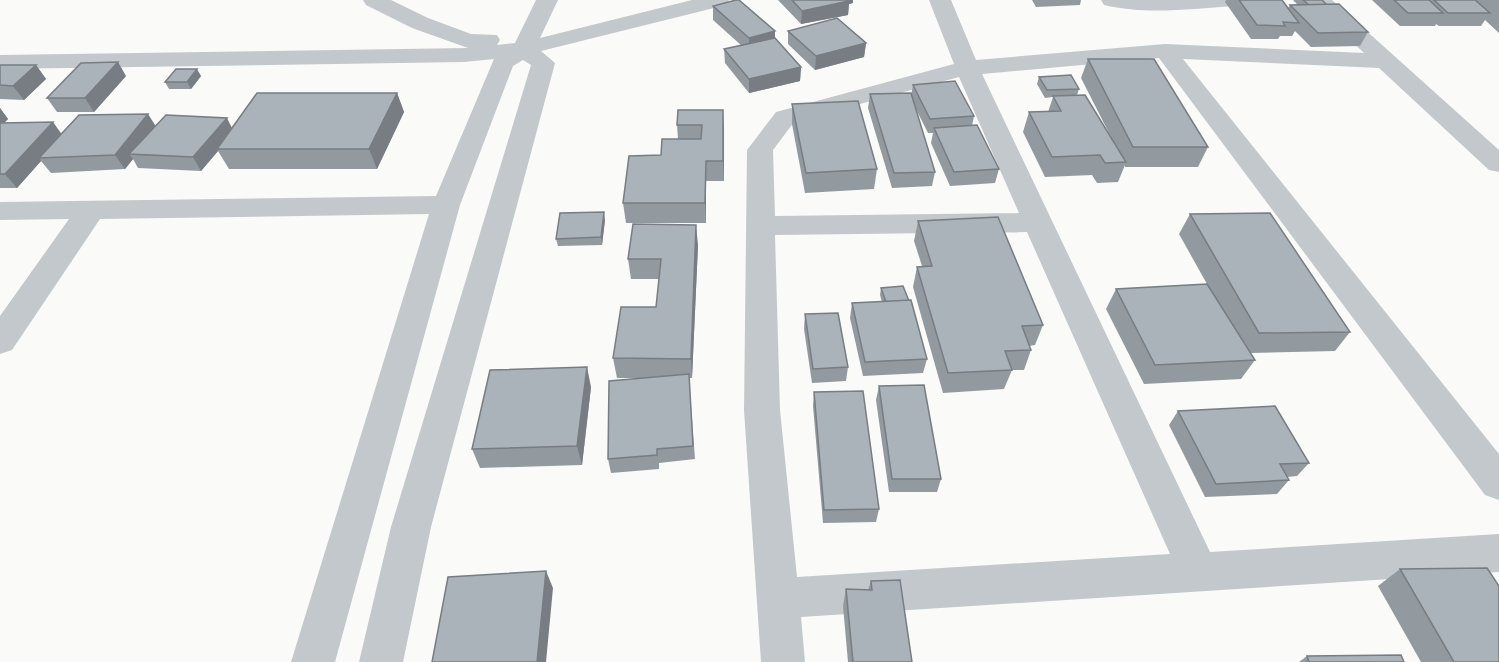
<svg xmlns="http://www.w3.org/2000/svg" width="1499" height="662" font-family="Lato,sans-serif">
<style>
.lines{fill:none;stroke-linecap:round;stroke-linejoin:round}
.minor{fill:#c3c8cc;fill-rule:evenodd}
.wall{fill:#929a9f}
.shaded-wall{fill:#777d82}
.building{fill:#aab3b9;stroke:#777d82;stroke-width:1.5}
</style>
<rect width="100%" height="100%" fill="#fafaf8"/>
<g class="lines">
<!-- minor -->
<g class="minor">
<path d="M363 0H391L428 18 471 34 497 35 500 40 497 45 515 43 536 0H558L540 38 692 0H729L726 5 541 51 555 63 431 527 403 662H359L391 527 531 65 523 60 513 66 460 205 335 662H291L429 214 100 219 12 350 0 354V316L69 219 0 220V202L436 196 494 59 464 62 0 69V55L468 48 412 28 366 5Z"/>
<path d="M929 0H951L976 60 1165 44 1364 53 1308 0H1332L1499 150V172L1489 170 1379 68 1183 59 1499 454V500L1485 495 1159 58 982 74 1210 552 1499 534V572L801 617 805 662H761L744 410 747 150 776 112 954 64ZM959 77 1019 213 775 216 773 150 794 122ZM1027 232 1170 554 797 577 780 410 775 235Z"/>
<path d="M1101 0H1244L1241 5 1233 6C1191 9 1146 15 1104 5Z"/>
</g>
</g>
<!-- wall -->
<g class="wall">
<path d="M778 0H853V3L849 4 848 15 801 24Z"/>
<path d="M1032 0H1081L1080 5 1036 7Z"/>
<path d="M1226 0H1282L1288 8 1290 5H1298L1293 0H1322L1327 5 1368 32 1360 46 1311 47 1295 31 1292 36H1280L1278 39H1251L1225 2Z"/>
<path d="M1372 0H1499V33L1485 20 1481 26H1439L1436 24 1435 26H1400Z"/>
<path d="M713 6 775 31V38L801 67 800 81 749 93 725 63 724 49 742 46 713 20Z"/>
<path d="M788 31 866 43 864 57 815 70 788 44Z"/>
<path d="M1088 59 1208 147 1198 167H1125V165L1118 182 1097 183 1092 175 1045 177 1023 132 1029 112H1048L1053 97 1045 98 1037 84 1039 77 1079 89 1077 95 1111 137 1081 78Z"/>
<path d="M0 65H36L46 79 24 100 0 99Z"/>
<path d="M126 76 94 112H57L47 98Z"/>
<path d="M201 76 191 89H169L165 82Z"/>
<path d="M913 85 974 116 972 126 999 169 995 183 950 186 931 143 933 133H928L915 107 935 172 932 186 892 188 868 108 870 94 911 96Z"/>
<path d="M397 93 404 112 377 169H229L218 151 201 171 138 168 133 159 125 169 51 173 41 161 17 188H0V108L8 119 4 123 61 134 156 126 232 128Z"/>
<path d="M792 104 877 169 874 189 805 193 792 124Z"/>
<path d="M678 110 724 129V181H706V223H626L623 203 661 155 678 139 677 125Z"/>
<path d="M1190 214 1350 332 1335 351 1250 353 1255 360 1241 379 1144 384 1106 309 1116 289 1207 284 1179 234Z"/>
<path d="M605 220 602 245 558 246 556 239Z"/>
<path d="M918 221 1043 325 1035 345 1029 346 1031 350 1024 370H1012L1004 389 943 393 913 287 917 267 922 266 914 241Z"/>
<path d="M698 245 692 378H689L695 459 659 463V469L611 473 608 459 641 378H617L613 358 656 307 659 279H631L628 259Z"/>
<path d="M881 288 927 359 923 373 863 376 850 318 852 303 882 302 880 295Z"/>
<path d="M805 314 848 367 846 381 812 383 804 329Z"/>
<path d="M879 386 941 479 937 492H889L876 400Z"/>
<path d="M591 387 582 465 480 468 472 449Z"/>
<path d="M814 392 879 509 876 522 823 523 813 406Z"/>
<path d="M1178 411 1309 463 1297 476 1287 477 1289 480 1277 494 1205 497 1169 425Z"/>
<path d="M1400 569 1499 662H1421L1378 586Z"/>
<path d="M871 581 912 662H848L843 606 846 589 868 590Z"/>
<path d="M1307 656 1404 662H1299Z"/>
</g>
<!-- shaded-wall -->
<g class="shaded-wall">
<path d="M839 0H853V3L849 4 848 15 801 24 802 11Z"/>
<path d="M775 31V44L749 52V38Z"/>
<path d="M866 43 864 57 815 70 816 56Z"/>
<path d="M118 62 126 76 94 112 85 98Z"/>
<path d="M36 65 46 79 24 100 13 86Z"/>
<path d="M801 67 800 81 749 93V79Z"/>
<path d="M197 69 201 76 191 89 187 82Z"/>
<path d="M397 93 404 112 377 169 369 149Z"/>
<path d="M0 108 8 119 0 127Z"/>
<path d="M723 110 724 129V181L723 161Z"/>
<path d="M148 114 157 128 129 154 133 159 125 169 115 155Z"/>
<path d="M227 118 234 132 217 149 218 151 201 171 193 157Z"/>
<path d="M53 122 63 136 39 158 41 161 17 188 5 174Z"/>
<path d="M706 161V223L705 203Z"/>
<path d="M604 212 605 220 602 245 601 237Z"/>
<path d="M696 225 698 245 692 378 691 359Z"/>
<path d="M587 367 591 387 582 465 577 446Z"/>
<path d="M546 571 553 588 546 662H537Z"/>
</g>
<!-- building -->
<g class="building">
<path d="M736 0H739L775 31 749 38 713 6Z"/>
<path d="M792 0H848L849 1 802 11Z"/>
<path d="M1239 0H1282L1299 23 1283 22 1285 26 1257 25Z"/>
<path d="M1303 0H1322L1327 5H1309Z"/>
<path d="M1394 0H1429L1443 13H1408Z"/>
<path d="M1434 0H1475L1490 13H1448Z"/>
<path d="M1339 4 1368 32 1318 33 1290 5Z"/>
<path d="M837 18 866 43 816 56 788 31Z"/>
<path d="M775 38 801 67 749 79 724 49Z"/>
<path d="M1088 59H1154L1208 147H1133Z"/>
<path d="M118 62 85 98H47L81 63Z"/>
<path d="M0 65H36L13 86 0 85Z"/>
<path d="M176 69H197L187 82H165Z"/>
<path d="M1071 75 1079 89 1047 90 1039 77Z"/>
<path d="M955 81 974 116 930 119 913 85Z"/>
<path d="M257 93H397L369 149H217Z"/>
<path d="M911 93 935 172 894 173 870 94Z"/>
<path d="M1085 95 1126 162 1105 163 1100 155 1052 157 1029 112 1061 111 1053 96Z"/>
<path d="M858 101 877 169 806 173 792 104Z"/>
<path d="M678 110H723V161H706L705 203H623L629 156 661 155 662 139H701L702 125H677Z"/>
<path d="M148 114 115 155 39 158 79 115Z"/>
<path d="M166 115 227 118 193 157 129 154Z"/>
<path d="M53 122 5 174H0V123Z"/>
<path d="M977 125 999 169 954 172 934 128Z"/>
<path d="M604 212 601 237 556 239 560 213Z"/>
<path d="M1270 213 1350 332 1259 333 1190 214Z"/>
<path d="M998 217 1043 325 1022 326 1031 350 1005 351 1012 370 948 373 917 267 932 266 918 221Z"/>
<path d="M633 224 696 225 691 359 613 358 621 307H656L661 259H628Z"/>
<path d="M1207 284 1255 360 1155 365 1116 289Z"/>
<path d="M903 286 909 301 886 302 881 288Z"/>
<path d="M911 300 927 359 865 362 852 303Z"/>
<path d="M838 313 848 367 813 369 805 314Z"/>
<path d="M587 367 577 446 472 449 490 370Z"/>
<path d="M689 374 693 446 657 449V455L608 459 609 381Z"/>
<path d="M924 385 941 479H892L879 386Z"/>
<path d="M863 391 879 509 824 510 814 392Z"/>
<path d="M1275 406 1309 463 1280 464 1289 480 1216 484 1178 411Z"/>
<path d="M1487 568 1499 586V662H1454L1400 569Z"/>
<path d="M546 571 537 662H432L448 577Z"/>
<path d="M900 580 912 662H853L846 589 872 590 871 581Z"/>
<path d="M1401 655 1404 662H1309L1307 656Z"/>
</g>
</svg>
